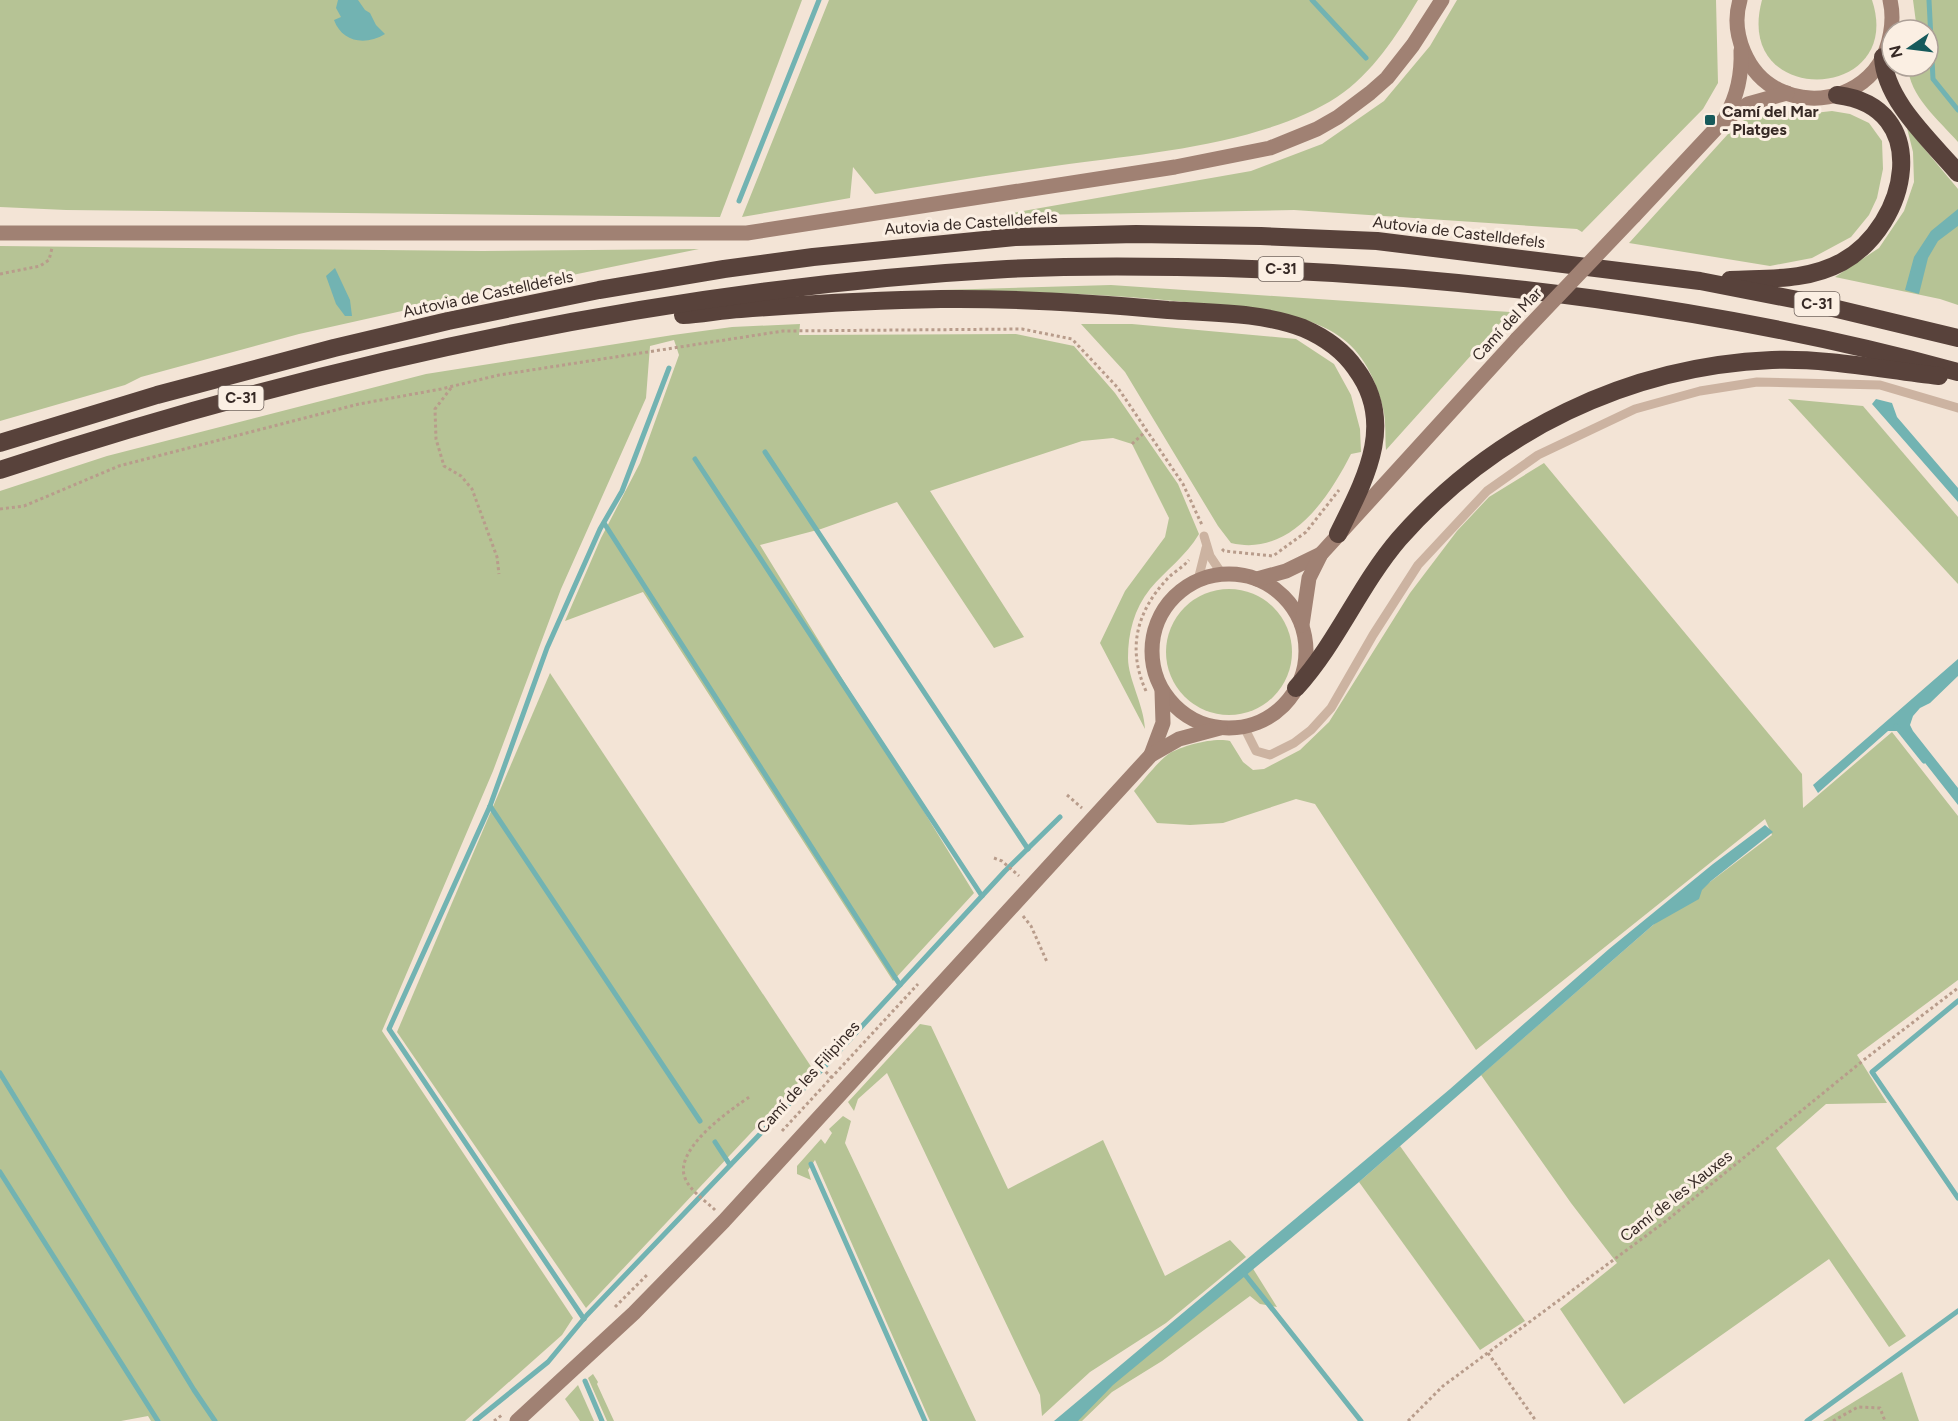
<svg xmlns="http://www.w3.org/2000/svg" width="1958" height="1421" font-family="Figtree,sans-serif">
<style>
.green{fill:#b6c395}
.water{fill:#72b3b2}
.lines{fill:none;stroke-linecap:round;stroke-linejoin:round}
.stream{stroke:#72b3b2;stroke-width:5}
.path{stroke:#b89c8b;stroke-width:3;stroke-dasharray:3 3;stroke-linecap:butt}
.lane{stroke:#ccb3a1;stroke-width:9}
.secondary{stroke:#a08173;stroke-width:15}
.highway{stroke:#58423b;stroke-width:18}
.secondary-bridge{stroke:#a08173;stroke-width:15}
.poi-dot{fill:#175a5b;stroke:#fbefe3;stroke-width:2}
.labels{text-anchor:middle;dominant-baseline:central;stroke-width:6;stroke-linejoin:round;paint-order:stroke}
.shield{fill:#fbefe3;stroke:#71645e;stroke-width:1.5}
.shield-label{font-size:15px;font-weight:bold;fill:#362925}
.poi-label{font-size:16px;font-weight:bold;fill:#362925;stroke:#fbefe3;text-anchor:start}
.street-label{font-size:16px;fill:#362925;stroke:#fbefe3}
</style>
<rect width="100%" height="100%" fill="#f3e4d6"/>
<!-- green -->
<g class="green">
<path d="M0 0H802L720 217 66 210 0 207Z"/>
<path d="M829 0H1418C1397 35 1372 74 1337 97 1266 143 1152 153 1069 164 1004 173 940 183 875 194L853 167 850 198 742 217Z"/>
<path d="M1457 0H1716L1718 83 1703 109 1582 232 1577 229 1294 210 1031 215 1006 214 1251 171 1322 144 1384 101 1430 46Z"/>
<path d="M1762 0H1872C1906 103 1732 109 1762 0Z"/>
<path d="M1913 0H1958V142C1939 120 1909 96 1908 66H1928V30H1917Z"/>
<path d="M1784 110 1805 114 1832 111 1850 114 1869 123 1882 141 1883 169 1877 198 1869 215 1851 237 1812 258 1770 266 1629 243 1738 123 1763 112Z"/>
<path d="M1907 128 1958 189V305L1940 299 1835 277 1879 248 1904 211 1914 182 1913 152Z"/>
<path d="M0 246 483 251 699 249 460 298 299 334 141 377 125 385 0 421Z"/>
<path d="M1111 285 1510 312 1386 450C1385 438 1386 425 1384 413 1379 387 1365 355 1343 339 1314 316 1276 314 1240 309 1141 294 1040 292 940 290Z"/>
<path d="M800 324 799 335 1016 334 1074 346 1115 393 1178 484 1199 534C1186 556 1166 570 1150 589 1134 609 1128 633 1128 658 1128 679 1144 705 1145 729L1100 643 1125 591 1165 537 1169 518 1132 444 1113 438 1082 441 930 491 1024 637 994 648 897 502 821 529 760 545 974 893 893 981 643 592 565 621 601 538 640 463 679 355 674 340 650 346 646 398 561 589 493 771 382 1031 573 1318 562 1335 465 1421H151L148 1416 121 1421H0V491L107 456 426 374 673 335 732 327Z"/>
<path d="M1081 324H1132L1296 339 1334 364 1351 395 1360 429 1361 452 1351 454C1328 499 1290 557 1231 543L1218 526 1125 372Z"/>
<path d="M1788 399 1863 406 1958 517V584Z"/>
<path d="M1544 463 1802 774 1803 808 1892 732 1958 816V980L1857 1055 1887 1103 1826 1104 1776 1148 1906 1336 1889 1347 1829 1259 1624 1404 1560 1309 1617 1263 1571 1203 1481 1075 1653 925 1772 835 1765 819 1476 1050 1315 804 1296 799 1223 823 1190 825 1157 823 1134 791C1143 781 1160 759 1170 753 1184 745 1215 737 1230 741L1243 762 1253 770 1264 769 1300 750 1329 722 1410 593 1457 531 1489 497Z"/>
<circle cx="1229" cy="652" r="63"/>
<path d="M550 673 812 1068 586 1308 397 1032Z"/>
<path d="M920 1024 931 1026 1008 1189 1103 1140 1165 1276 1230 1240 1246 1257 1166 1323 1090 1372 1042 1416 1040 1395 887 1073 858 1099 854 1111 848 1102Z"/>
<path d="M843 1116 851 1121 845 1143 976 1421H930L815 1160 808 1170 811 1180 797 1174V1166L821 1139 825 1144 832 1133 829 1129Z"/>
<path d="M1400 1146 1525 1321 1480 1350 1359 1182Z"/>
<path d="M1252 1267 1277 1307 1260 1304 1250 1296 1162 1361 1112 1392 1082 1421H1068Z"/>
<path d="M1902 1372 1919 1421H1823Z"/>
<path d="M593 1374 598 1382 597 1384 614 1421H607L588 1378Z"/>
<path d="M578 1385 594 1421H580L565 1399Z"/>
</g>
<!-- water -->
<g class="water">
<path d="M338 0H358L365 10 370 13 376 25 385 34C365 46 342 42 334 20L341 17 336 8Z"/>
<path d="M1958 209V226L1938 241 1928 258 1919 294 1905 290 1914 257 1931 231Z"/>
<path d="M335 268 350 300 352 316H345L336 304 326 276Z"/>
<path d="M1876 399 1892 403 1897 417 1958 488V502L1872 404Z"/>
<path d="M1958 659V676L1930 703 1920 708 1913 716 1910 725 1913 731 1958 788V805L1900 731H1888L1818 793 1813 785Z"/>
<path d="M1765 825 1773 832 1711 881 1702 890 1699 899 1653 925 1359 1182 1113 1385 1078 1421H1054L1450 1089 1609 949 1713 864Z"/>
</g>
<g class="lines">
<!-- stream -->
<g class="stream">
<path d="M1312 0 1366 58"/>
<path d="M1929 0 1933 79 1958 110"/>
<path d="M739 201 819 0"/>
<path d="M765 452 1028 849"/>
<path d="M695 459 982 896"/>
<path d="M604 523 900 985"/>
<path d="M1896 726 1924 761"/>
<path d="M490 806 700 1121"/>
<path d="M1958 1001 1872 1072 1958 1198"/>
<path d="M0 1073 194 1390 215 1421"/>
<path d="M715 1142 730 1165"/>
<path d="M811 1164 925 1421"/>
<path d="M0 1172 158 1421"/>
<path d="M1243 1272 1361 1421"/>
<path d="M584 1319 389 1029 490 806 547 648 600 529 622 491 669 368"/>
<path d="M585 1381 602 1421"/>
<path d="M475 1421 548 1362 587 1315 829 1062 1005 871 1060 817"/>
<path d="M1807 1421 1958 1311"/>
</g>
<!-- path -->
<g class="path">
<path d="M0 274 40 266 49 260 52 248"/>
<path d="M451 388 435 409 436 439 444 466 461 476 472 489 497 557 499 574"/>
<path d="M1132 444 1147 430"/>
<path d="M0 509 24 506 119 466 359 404 441 389 499 375 783 331 1022 329 1072 339 1118 388 1183 484 1202 525"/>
<path d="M1222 549 1224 551 1273 556 1306 532 1339 490"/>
<path d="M1146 691C1127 649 1136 612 1168 578 1174 572 1183 567 1189 560"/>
<path d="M1067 795 1082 808"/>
<path d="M994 858 1002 861 1019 876"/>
<path d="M1023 916 1031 926 1047 962"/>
<path d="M813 1059 832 1078"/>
<path d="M782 1131 918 984"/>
<path d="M715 1210C705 1200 688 1190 684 1175 677 1147 731 1109 751 1096"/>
<path d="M615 1307 648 1274"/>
<path d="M1488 1353 1536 1421"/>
<path d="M494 1421 502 1415"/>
<path d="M1408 1421 1443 1386 1666 1221 1865 1059 1958 988"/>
<path d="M1833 1421 1858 1407 1880 1408 1885 1421"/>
</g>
<!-- lane -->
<g class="lane">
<path d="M1204 536 1210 556 1222 574"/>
<path d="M1198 580 1206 548"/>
<path d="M1244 727 1256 751 1270 755 1294 743 1311 730 1331 708 1373 635 1418 565 1487 491 1538 455 1635 409 1700 391 1757 382 1880 385 1958 408"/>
</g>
<!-- secondary -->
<g class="secondary">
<path d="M1740 0C1730 33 1747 75 1779 90 1819 110 1871 92 1886 50 1892 33 1894 17 1890 0"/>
<path d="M1726 116C1738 95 1742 74 1741 50"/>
<path d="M1634 216 1723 121 1748 104 1787 93"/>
<path d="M0 233H747L1175 167 1270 148 1317 129 1338 117 1370 93 1387 78 1413 45 1442 0"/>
<circle cx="1229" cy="651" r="77"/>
<path d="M1257 579 1286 571 1321 554"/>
<path d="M1302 625 1309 578 1321 554 1517 339"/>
<path d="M1151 755 1163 723 1162 691"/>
<path d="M517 1421 634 1313 724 1221 1151 755 1179 739 1220 728"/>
</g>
<!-- highway -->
<g class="highway">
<path d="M1883 57C1885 101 1931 141 1958 173"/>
<path d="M1730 280C1769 278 1807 281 1842 262 1909 225 1934 107 1837 95"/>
<path d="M683 315C702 314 722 310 741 309 808 304 875 300 941 299 1017 298 1093 303 1168 310 1212 313 1261 312 1303 328 1324 337 1343 350 1356 369 1397 424 1364 481 1338 534"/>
<path d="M0 443 157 395 334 348 448 321 599 290 724 269 813 257 1015 237 1136 234 1261 236 1377 241 1700 281 1808 302 1958 338"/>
<path d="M0 470C325 363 665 288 1007 269 1064 266 1121 266 1177 267 1318 269 1457 280 1596 299 1717 316 1839 339 1958 372"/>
<path d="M1296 688C1337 643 1359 586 1399 539 1494 431 1629 366 1772 360 1828 358 1884 370 1939 376"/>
</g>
<!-- secondary-bridge -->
<path class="secondary-bridge" d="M1517 339 1634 216"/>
</g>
<!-- markers -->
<rect class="poi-dot" x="1704" y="114" width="12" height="12" rx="3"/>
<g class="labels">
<!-- shield labels -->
<g class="shield">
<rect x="1258.5" y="257" width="45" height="24" rx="4.5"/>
<rect x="1794.5" y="292" width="45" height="24" rx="4.5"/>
<rect x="218.5" y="386" width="45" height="24" rx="4.5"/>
</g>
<g class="shield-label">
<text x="1281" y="269">C-31</text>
<text x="1817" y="304">C-31</text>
<text x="241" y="398">C-31</text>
</g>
<!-- poi labels -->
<g class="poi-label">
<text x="1722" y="111">Camí del Mar<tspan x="1722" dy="18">- Platges</tspan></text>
</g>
<!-- street labels -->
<g class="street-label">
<text transform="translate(971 223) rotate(-4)">Autovia de Castelldefels</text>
<text transform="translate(1459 232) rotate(7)">Autovia de Castelldefels</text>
<text transform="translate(488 294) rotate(-12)">Autovia de Castelldefels</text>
<text transform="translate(1507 324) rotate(-47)">Camí del Mar</text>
<text transform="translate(808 1077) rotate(-48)">Camí de les Filipines</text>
<text transform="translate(1676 1196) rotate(-38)">Camí de les Xauxes</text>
</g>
</g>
<!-- north arrow -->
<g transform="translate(1910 48) rotate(256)"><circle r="28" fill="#fbefe3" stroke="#aca097" stroke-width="1.5"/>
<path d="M0-4.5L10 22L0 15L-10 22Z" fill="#175a5b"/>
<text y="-9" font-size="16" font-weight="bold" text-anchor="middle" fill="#362925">N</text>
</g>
</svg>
